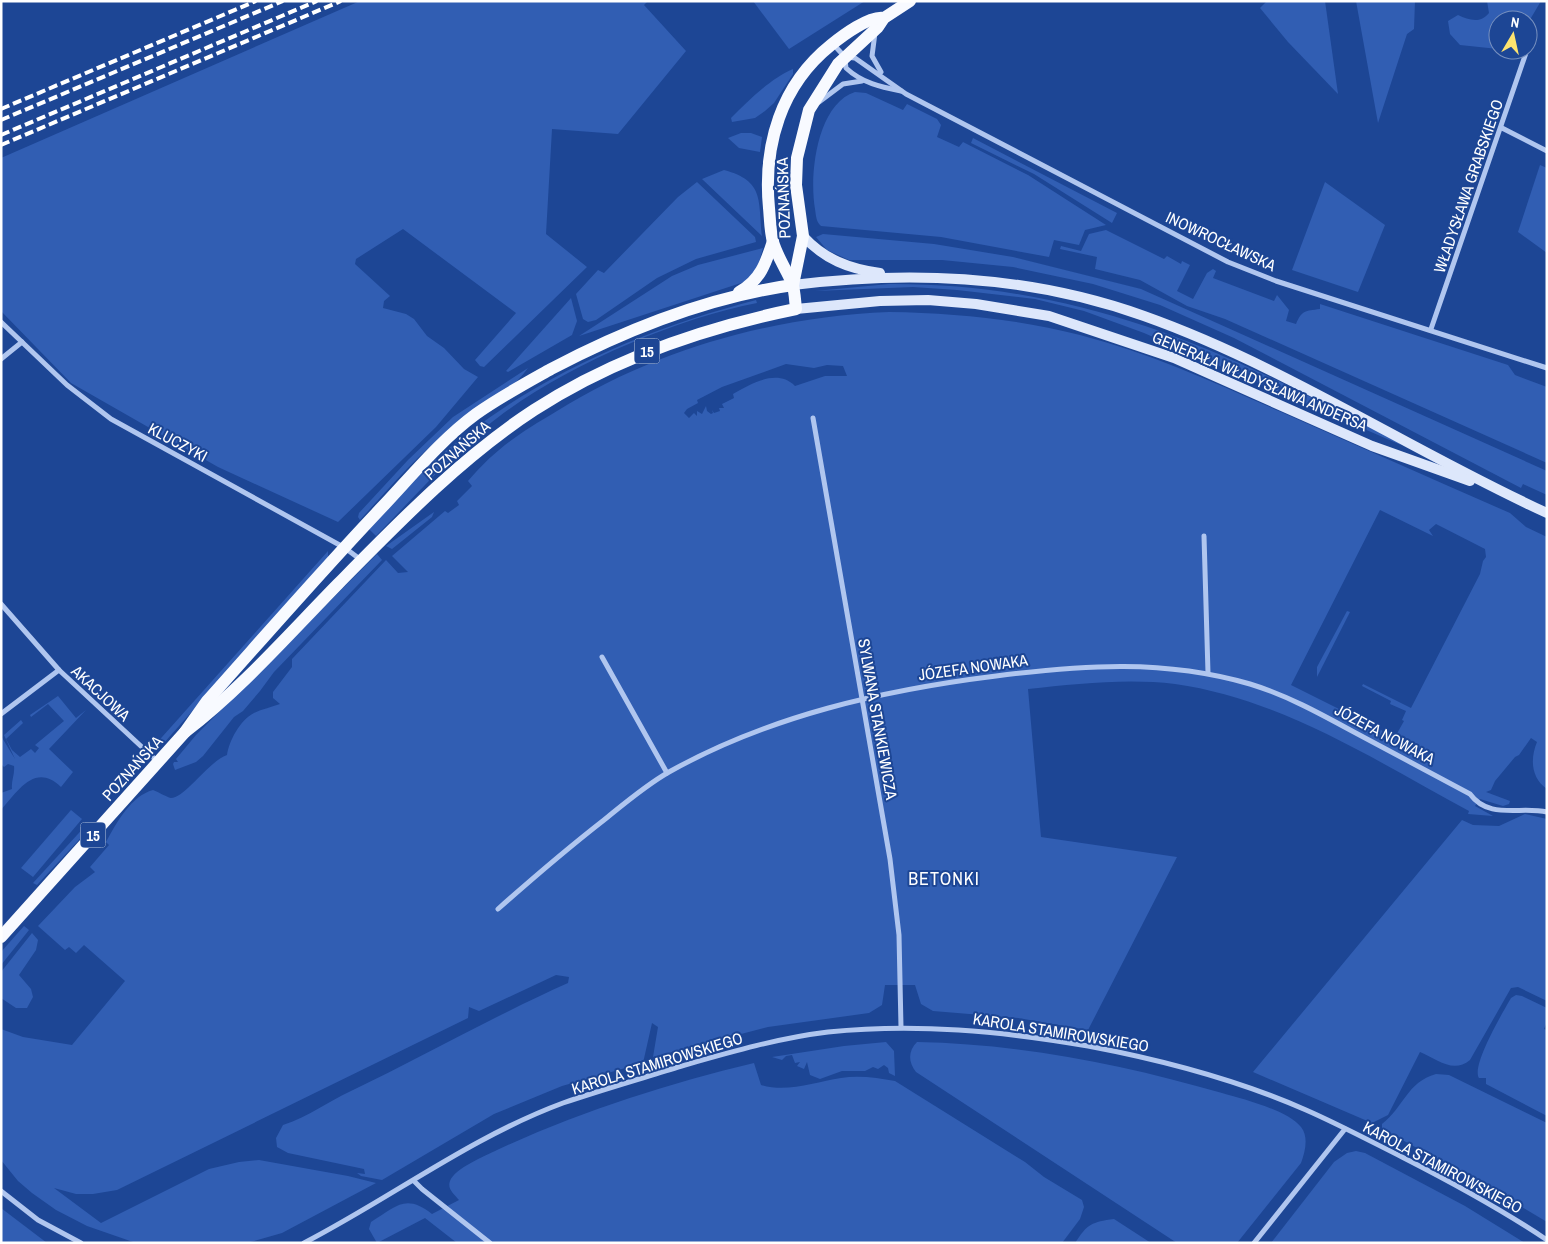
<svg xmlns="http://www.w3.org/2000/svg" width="1548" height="1244" font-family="'Archivo Narrow',sans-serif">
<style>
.green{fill:#315eb3;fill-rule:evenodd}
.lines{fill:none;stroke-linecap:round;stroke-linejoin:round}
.street{stroke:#b0c6ef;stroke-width:5}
.secondary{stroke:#dde7fb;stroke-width:10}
.primary{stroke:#f8faff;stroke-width:12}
.rail{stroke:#fff;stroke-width:4;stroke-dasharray:9 4;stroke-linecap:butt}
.labels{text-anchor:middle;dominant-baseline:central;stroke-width:4;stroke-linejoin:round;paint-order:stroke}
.shield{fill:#1d4695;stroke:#bbc8df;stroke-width:1}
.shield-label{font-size:15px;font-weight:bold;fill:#fff}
.street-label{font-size:16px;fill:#fff;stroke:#1d4695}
.neighbourhood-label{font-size:18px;letter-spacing:1px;fill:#fff;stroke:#1d4695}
</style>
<rect width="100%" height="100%" fill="#1d4695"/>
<!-- green -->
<g class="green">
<path d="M360 1H648L644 5 686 51 618 134 552 129 546 234 587 267 484 367 480 366 475 360 516 313 403 229 356 259 355 264 390 296 384 301 383 308 406 314 414 319 427 336 444 348 464 369 478 377 436 427 338 522 218 467 71 383 1 311V158Z"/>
<path d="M753 1H865L789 49Z"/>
<path d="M1267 1H1325L1338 94 1288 42 1260 8Z"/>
<path d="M1356 1H1415L1414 29 1407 34 1378 123Z"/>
<path d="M1487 1H1541L1528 23V20H1498V49L1460 45 1450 34 1448 21 1458 15C1469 20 1480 24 1489 13Z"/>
<path d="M793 69V74L774 103 765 111 755 118 732 122 731 118C748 101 771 78 793 69Z"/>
<path d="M855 92 866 93 903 110 907 104 937 119 941 125 937 137 959 147 963 142 1028 175 1106 225 1085 230 1079 245 1054 240 1049 257 941 237 821 226C816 222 816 215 815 209 809 175 817 104 855 92Z"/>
<path d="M741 133H751L762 137 760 152 739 148 728 138Z"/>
<path d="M973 138 1117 213 1112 223 1034 174 971 143Z"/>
<path d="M1540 165 1547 168V253L1518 232Z"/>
<path d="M724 170C765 181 758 201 762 236L702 179Z"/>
<path d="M697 182 755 237 756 242 696 259 657 278 596 320 588 322 583 319 576 294 598 270 604 273 678 197Z"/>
<path d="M1325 182 1385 225 1358 292 1292 270Z"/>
<path d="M1106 230 1164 259 1167 256 1181 264 1182 261 1190 265 1177 291 1193 299 1207 273 1213 269 1216 271 1213 278 1274 301 1277 295 1289 310 1286 321 1296 324C1302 310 1305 311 1320 309V304L1508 365 1515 375 1547 387V463L1225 319 1187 306 1140 280 1095 269 1097 257 1060 249 1061 246 1081 251 1089 234Z"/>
<path d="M823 234 934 244 1013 257 1141 289 1547 471V495L1523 484 1521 488 1234 338 1160 305 1093 284 1013 267 942 260H849L827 250 816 237Z"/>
<path d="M763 248 757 269 744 282 579 336 672 276 698 265Z"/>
<path d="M889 284C1051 283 1186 332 1328 406 1344 414 1392 435 1401 445L1144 333 1084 311 1035 299 957 290 913 287 815 291Z"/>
<path d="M571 298 577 321 572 335 508 372 506 371Z"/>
<path d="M756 300 757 303C673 319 552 371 486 427 447 460 412 499 376 536L369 529C391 506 411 480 435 460 528 379 638 331 756 300Z"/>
<path d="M889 312C954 313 1017 319 1080 335 1150 353 1215 383 1281 412 1358 446 1434 480 1510 513L1526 527 1547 537V789C1531 778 1530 759 1537 742L1531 738 1519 755 1515 757 1495 781 1491 790 1486 792 1510 801 1509 804 1503 806 1480 799 1475 806 1493 816 1468 814 1469 811C1376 761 1282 699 1175 684 1127 678 1076 684 1028 689L1041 837 1177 857 1088 1030 1018 1018 933 1011 921 1004 915 985H885L882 1005 869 1013 768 1027 653 1057 658 1027 652 1023 643 1063 562 1086 494 1114 382 1180 361 1176 357 1173 365 1174 364 1169 288 1153 277 1147 276 1138 283 1125C310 1116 327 1102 351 1091 424 1056 494 1016 568 983L569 977 556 975 479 1011 469 1007 468 1018 117 1190 93 1194H76L54 1188 101 1223 209 1169 239 1162 259 1160 348 1176 376 1183 282 1233 247 1243H136L87 1226 56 1210 32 1193 18 1181 1 1160V1029L23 1037 72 1045 125 981 84 945 76 953 69 947 65 950 38 926 75 887 95 872 90 867 109 845 106 842C117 822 131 796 153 790 159 792 166 797 171 798 185 798 208 762 227 755 229 741 240 720 254 713 262 709 272 707 280 704L273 698V692L292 667V659L386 560 398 573 408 572 392 556 445 511 448 513 459 505 457 501 472 486 468 481C496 448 520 433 557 411 657 349 771 317 889 312ZM786 364 814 368 827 365 843 366 847 376H825L795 386C777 368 751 384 733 394L734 398 722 404 724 408H719L720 411 714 413 712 410 713 413 711 414 707 411 706 406 702 414 697 411V416L694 413 689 418 684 413 687 409 698 403 697 400 722 387ZM1380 510 1433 536 1429 530 1436 524 1485 549 1486 557 1483 561 1480 574 1411 708 1363 684 1362 686 1391 701 1390 704 1406 711 1402 720 1404 721 1395 737 1291 685Z"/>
<path d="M528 368C508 396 474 411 447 432 415 458 388 489 360 520L358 517 359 513 408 460 453 417Z"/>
<path d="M434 512 432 517 392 549 386 546Z"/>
<path d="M328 551V558L163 744 154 746Z"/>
<path d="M377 554 382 560 274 672 260 691 243 711 234 717 203 756 196 762 175 770 173 764 174 762H178L176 759 196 735Z"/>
<path d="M1347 611 1350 612 1317 677V667Z"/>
<path d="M58 696 76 718 86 710 49 749 73 772 61 787C35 762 18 791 1 810V793L12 789C11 781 15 774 14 766L8 764 4 767 1 764V736L15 759 4 735 21 720 23 723 6 739 12 750 20 757 31 749 35 753 39 748 35 745 64 721 48 704 31 717 30 715Z"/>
<path d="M71 810 82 819 33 877 21 868Z"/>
<path d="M1525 814 1547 819V1001L1518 987 1511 988 1470 1060C1453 1074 1437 1059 1420 1052L1388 1115 1372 1123 1253 1072 1462 820 1473 825 1499 826Z"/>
<path d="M89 822 90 828 37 885 33 883Z"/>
<path d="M24 926 29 930 1 965V952Z"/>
<path d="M32 933 38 940 36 950 19 975 31 989 33 997 27 1008H16L1 998V972Z"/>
<path d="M1516 995 1522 996 1547 1008V1022L1544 1029 1547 1030V1116L1486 1084V1078H1479C1471 1066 1503 1012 1511 998Z"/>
<path d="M886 1042 894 1051 895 1076 889 1073 888 1068 884 1065 878 1069 873 1067 865 1071H842L820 1079 810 1075 807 1062 804 1069 797 1066 800 1062 795 1063 792 1055 786 1056 782 1060 772 1057 844 1046Z"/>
<path d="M917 1042C1021 1044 1122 1064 1222 1093 1243 1099 1287 1110 1301 1127 1309 1137 1305 1152 1301 1163L1237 1243H1177L916 1072C908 1062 908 1051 917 1042Z"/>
<path d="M754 1063 761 1085C787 1093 815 1082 841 1078 859 1075 878 1078 895 1081L1025 1162 1044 1177 1082 1200 1084 1207 1080 1219 1062 1243H457L425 1218 377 1243 369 1229 371 1222C396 1207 405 1193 432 1214L459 1200C454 1194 447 1189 450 1181 455 1168 485 1156 497 1150 579 1112 666 1084 754 1063Z"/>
<path d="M1436 1074 1449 1075 1547 1123V1222L1487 1186 1382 1129V1124C1404 1107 1407 1082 1436 1074Z"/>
<path d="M1356 1151 1365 1153 1465 1206 1525 1243H1271L1334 1162 1347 1153Z"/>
<path d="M1 1208 47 1243H1Z"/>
<path d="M1114 1219 1151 1243H1075C1087 1224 1092 1222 1114 1219Z"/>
</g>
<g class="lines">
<!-- street -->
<g class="street">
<path d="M875 33 872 56 881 72"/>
<path d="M833 44 845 57 855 58 906 94 1228 262 1276 281 1547 368"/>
<path d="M1528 47 1532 34"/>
<path d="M845 60 846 68C862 83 881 87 901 91"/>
<path d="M819 102 843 84 862 81"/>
<path d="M1502 128 1547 151"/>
<path d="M1 322 67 385 111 419 345 548 361 560"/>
<path d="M1431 329 1527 50"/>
<path d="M1 359 22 342"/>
<path d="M813 418 890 859 899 935 901 1027"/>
<path d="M1204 536 1208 673"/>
<path d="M1 604 59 670 158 762"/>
<path d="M602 657 667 773"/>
<path d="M1 714 59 670"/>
<path d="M498 909C533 878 568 848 604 820 625 803 646 785 669 772 769 716 883 690 996 676 1083 665 1164 659 1250 684 1286 695 1319 713 1352 731 1391 752 1431 773 1470 794 1489 820 1520 806 1547 812"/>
<path d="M414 1181 422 1189 490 1243"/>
<path d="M1 1191 38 1220 81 1243"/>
<path d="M304 1243C391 1198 471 1137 563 1103 601 1090 640 1079 678 1067 727 1053 778 1038 828 1032 916 1023 1001 1031 1088 1046 1162 1060 1236 1079 1306 1110 1338 1124 1370 1141 1402 1157 1451 1182 1501 1209 1547 1240"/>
<path d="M1254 1243 1345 1129"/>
</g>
<!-- secondary -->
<g class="secondary">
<path d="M803 236C824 259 849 269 880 273"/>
<path d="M793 285C912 270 1030 275 1144 316 1285 366 1411 451 1547 513"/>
<path d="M796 309 880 301 928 300 976 304 1049 316 1174 358 1372 446 1470 481"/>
</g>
<!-- primary -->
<g class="primary">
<path d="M793 285 803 236 796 185 797 158 809 110 838 64 878 27 884 18 910 1"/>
<path d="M739 292C760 281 766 263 773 241"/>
<path d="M185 732C241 689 289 634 338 584 399 522 462 457 534 410 614 358 703 328 796 309 795 301 795 291 792 283 786 269 777 256 773 242 770 231 770 218 769 208 763 145 781 85 831 45 842 36 870 15 884 18"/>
<path d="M1 937 185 732 207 701C266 635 324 568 385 504 414 473 442 439 476 414 500 397 526 383 551 369 627 329 707 297 793 285"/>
</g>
<!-- rail -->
<g class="rail">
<path d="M1 109 256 1"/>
<path d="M1 120 283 1"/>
<path d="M1 135 317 1"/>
<path d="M1 145 341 1"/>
</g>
</g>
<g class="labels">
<!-- shield labels -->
<g class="shield">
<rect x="634.5" y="338.5" width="25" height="25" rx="4"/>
<rect x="80.5" y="822.5" width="25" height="25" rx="4"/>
</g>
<g class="shield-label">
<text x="647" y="351">15</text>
<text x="93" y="835">15</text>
</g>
<!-- street labels -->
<g class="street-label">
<text transform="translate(1468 186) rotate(-71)">WŁADYSŁAWA GRABSKIEGO</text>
<text transform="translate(783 198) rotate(-92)">POZNAŃSKA</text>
<text transform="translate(1221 241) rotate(25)">INOWROCŁAWSKA</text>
<text transform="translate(1260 381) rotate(23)">GENERAŁA WŁADYSŁAWA ANDERSA</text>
<text transform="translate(178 442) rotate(28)">KLUCZYKI</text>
<text transform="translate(457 450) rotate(-41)">POZNAŃSKA</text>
<text transform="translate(973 667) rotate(-8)">JÓZEFA NOWAKA</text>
<text transform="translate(101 693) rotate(43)">AKACJOWA</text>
<text transform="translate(878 719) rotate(80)">SYLWANA STANKIEWICZA</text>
<text transform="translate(1385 734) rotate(28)">JÓZEFA NOWAKA</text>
<text transform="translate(132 768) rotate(-48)">POZNAŃSKA</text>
<text transform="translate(1061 1032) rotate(9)">KAROLA STAMIROWSKIEGO</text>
<text transform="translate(657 1063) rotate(-17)">KAROLA STAMIROWSKIEGO</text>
<text transform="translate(1443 1167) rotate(28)">KAROLA STAMIROWSKIEGO</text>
</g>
<!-- neighbourhood labels -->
<g class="neighbourhood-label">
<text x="944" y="878">BETONKI</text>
</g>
</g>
<!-- border -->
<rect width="1548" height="1244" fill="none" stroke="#ffffff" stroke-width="5"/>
<!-- north arrow -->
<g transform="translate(1513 35) rotate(9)"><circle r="24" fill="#1d4695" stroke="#7790bf"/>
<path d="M0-4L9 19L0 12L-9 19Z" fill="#fee36f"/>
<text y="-8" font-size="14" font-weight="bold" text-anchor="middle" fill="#ffffff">N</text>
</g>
</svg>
